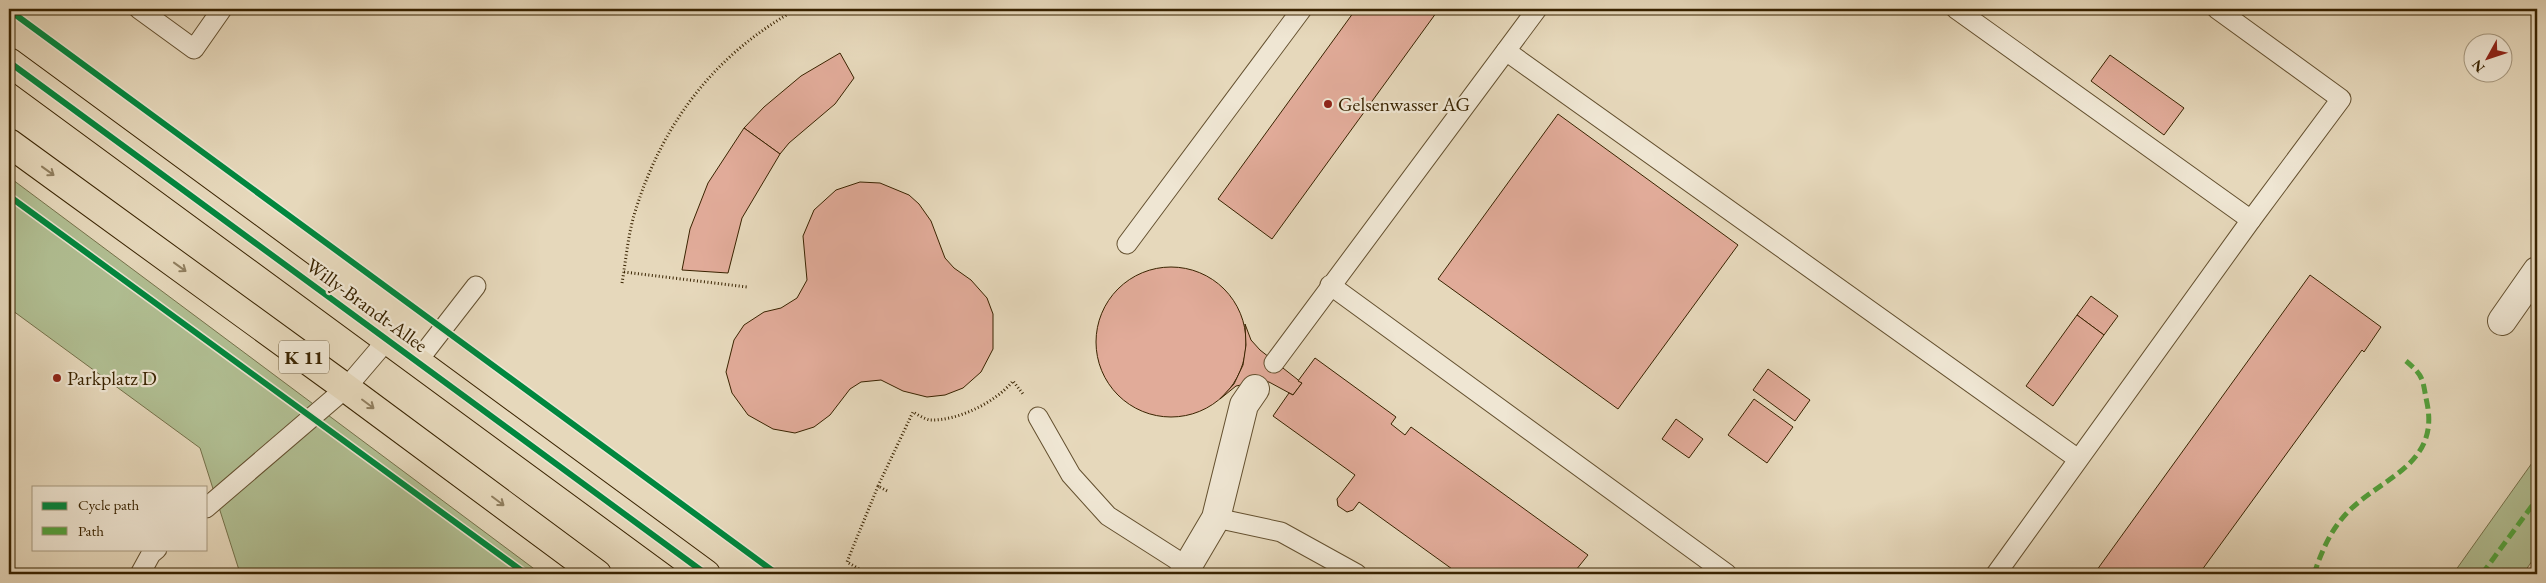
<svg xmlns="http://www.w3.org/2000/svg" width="2546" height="583" font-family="'EB Garamond',serif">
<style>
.green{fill:#b1bf93;stroke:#75714a}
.building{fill:#e1ab99;stroke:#392300}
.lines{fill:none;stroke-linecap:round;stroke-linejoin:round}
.service-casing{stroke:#64502f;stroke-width:21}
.minor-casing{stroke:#64502f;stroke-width:30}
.primary-casing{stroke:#392300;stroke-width:30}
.path{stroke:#392300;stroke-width:3;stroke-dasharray:1 2.5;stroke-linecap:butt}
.service{stroke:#efe6d3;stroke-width:19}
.minor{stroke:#efe6d3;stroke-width:28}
.primary{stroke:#e6d8bb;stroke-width:28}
.quiet{stroke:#53a23c;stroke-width:5;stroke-dasharray:10 5;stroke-linecap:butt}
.cycleway-casing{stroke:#efe6d3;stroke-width:9}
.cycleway{stroke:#00873e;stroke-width:6}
.oneway{stroke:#907e5e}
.poi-dot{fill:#8f2418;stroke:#efe6d3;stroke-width:2}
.labels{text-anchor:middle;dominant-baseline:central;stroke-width:4.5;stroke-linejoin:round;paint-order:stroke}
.shield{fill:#efe6d3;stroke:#705e3f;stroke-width:1}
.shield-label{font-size:19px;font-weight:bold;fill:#392300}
.poi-label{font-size:20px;fill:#392300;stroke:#efe6d3;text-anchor:start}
.street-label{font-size:20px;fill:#392300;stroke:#efe6d3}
</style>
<rect width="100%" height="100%" fill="#e6d8bb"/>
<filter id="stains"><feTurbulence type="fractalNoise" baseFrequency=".004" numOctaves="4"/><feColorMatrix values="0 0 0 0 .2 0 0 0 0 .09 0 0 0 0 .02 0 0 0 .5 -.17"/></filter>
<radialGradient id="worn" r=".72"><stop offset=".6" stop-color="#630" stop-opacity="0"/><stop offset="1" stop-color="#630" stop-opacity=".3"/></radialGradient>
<!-- green -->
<g class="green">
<path d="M9 177 541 574H245L239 570 200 448 9 308Z"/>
<path d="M2537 456V554L2523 574H2453Z"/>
</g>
<!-- building -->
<g class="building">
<path d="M1356 9H1439L1272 239 1218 199Z"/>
<path d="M840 53 854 78 835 104 789 143 780 154 744 128 764 107 801 76Z"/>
<path d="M2110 55 2184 108 2164 135 2091 81Z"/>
<path d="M1558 114 1738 245 1618 409 1438 279Z"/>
<path d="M744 128 780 154 742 218 728 273 682 270 690 229 708 183Z"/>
<path d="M860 182 880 183 909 195 919 204 931 221 945 258 954 268 971 280 987 298 993 314V349L981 372 963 388 945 395 927 397 903 391 881 380 861 382 850 389 830 415 814 427 795 433 773 429 748 415 732 393 726 372 734 340 744 325 764 312 781 308 797 298 807 280 803 236 814 210 836 190Z"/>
<circle cx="1171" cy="342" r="75"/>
<path d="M2310 275 2381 327 2364 352 2362 350 2199 574H2094Z"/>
<path d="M2091 296 2118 316 2104 335 2077 315Z"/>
<path d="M2077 315 2104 335 2053 406 2026 386Z"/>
<path d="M1245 324 1251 340 1260 350 1302 383 1293 395 1269 382 1261 381 1236 386 1220 399 1234 384 1243 365 1246 345Z"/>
<path d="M1315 358 1396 417 1391 424 1405 435 1411 427 1588 555 1576 570 1582 574H1459L1359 502 1353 510 1347 512 1338 506 1337 499 1355 475 1273 416 1289 393 1293 395 1302 383 1298 381Z"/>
<path d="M1768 369 1810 400 1795 421 1753 390Z"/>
<path d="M1754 399 1793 427 1767 463 1728 435Z"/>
<path d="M1676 419 1703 439 1689 458 1662 439Z"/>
</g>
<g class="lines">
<!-- service casing -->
<g class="service-casing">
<g id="service">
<path d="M139 9 194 49 222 9"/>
<path d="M1956 9 2251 220"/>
<path d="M1506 51 2078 459"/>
<path d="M1127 244 1302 9"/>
<path d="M1330 285 1727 574"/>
<path d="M417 362 476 286"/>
<path d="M1274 363 1537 9"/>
<path d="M1038 417 1071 475 1108 516 1188 567"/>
<path d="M206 508 346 388 387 340"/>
<path d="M1216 518 1281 532 1357 574"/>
<path d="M140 574 151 554 157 549"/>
<path d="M1996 574 2251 220 2341 99 2217 9"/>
</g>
</g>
<!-- minor casing -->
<g class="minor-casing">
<g id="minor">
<path d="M2502 321 2537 271"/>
<path d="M1183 574 1216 518 1244 405 1255 389"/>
</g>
</g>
<!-- primary casing -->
<g class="primary-casing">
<g id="primary">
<path d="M9 62 706 574"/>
<path d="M9 143 346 388 597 574"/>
</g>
</g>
<!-- path -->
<g class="path">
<path d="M624 272 747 287"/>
<path d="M622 283C626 260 628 234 635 212 663 122 715 54 797 9"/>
<path d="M878 486 913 412C918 415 925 419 930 420 958 421 996 402 1013 381L1023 394"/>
<path d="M868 574 847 562 878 486 889 492"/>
</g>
<!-- service -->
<use href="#service" class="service"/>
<!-- minor -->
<use href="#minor" class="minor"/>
<!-- primary -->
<use href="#primary" class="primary"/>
<!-- quiet -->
<g class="quiet">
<path d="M2314 574C2321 553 2330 531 2346 514 2379 478 2440 466 2427 403 2422 379 2425 377 2406 361"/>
<path d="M2482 574 2537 499"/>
</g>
<!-- cycleway casing -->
<g class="cycleway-casing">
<g id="cycleway">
<path d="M9 10 777 574"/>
<path d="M9 62 706 574"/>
<path d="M9 196 526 574"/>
</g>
</g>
<!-- cycleway -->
<use href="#cycleway" class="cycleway"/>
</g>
<!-- one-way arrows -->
<defs><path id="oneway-shaft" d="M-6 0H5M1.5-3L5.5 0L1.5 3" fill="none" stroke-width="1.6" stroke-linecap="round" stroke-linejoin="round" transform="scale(1.25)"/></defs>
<g class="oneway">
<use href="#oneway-shaft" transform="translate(48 171) rotate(36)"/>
<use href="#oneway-shaft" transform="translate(180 267) rotate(36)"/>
<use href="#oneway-shaft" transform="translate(368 404) rotate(37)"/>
<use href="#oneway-shaft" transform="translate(498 501) rotate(37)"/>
</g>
<!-- markers -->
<g class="poi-dot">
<circle cx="1328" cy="104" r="5"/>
<circle cx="57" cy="378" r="5"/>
</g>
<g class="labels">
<!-- shield labels -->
<rect class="shield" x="279" y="340.5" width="50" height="33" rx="4"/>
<g class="shield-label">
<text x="304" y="357">K 11</text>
</g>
<!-- poi labels -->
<g class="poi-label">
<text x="1338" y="104">Gelsenwasser AG</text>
<text x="67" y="378">Parkplatz D</text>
</g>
<!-- street labels -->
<g class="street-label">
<text transform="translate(367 305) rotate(36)">Willy-Brandt-Allee</text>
</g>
</g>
<!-- margin -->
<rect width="2546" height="583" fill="none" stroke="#e6d8bb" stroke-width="30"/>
<rect x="10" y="10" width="2526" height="563" fill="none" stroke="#392300" stroke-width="2.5"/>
<rect x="15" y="15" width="2516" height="553" fill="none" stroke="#392300"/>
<!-- legend -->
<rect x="32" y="486" width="175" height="65" fill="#efe6d3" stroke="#a6987f"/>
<rect x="42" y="502" width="25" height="8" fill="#00873e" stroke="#a6987f"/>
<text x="78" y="510" font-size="15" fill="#392300">Cycle path</text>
<rect x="42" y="527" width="25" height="8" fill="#53a23c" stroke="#a6987f"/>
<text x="78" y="536" font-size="15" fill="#392300">Path</text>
<!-- north arrow -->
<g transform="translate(2488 58) rotate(230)"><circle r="24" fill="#efe6d3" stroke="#a6987f"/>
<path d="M0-4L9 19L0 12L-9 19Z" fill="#8f2418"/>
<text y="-8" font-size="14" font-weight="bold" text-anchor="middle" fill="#392300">N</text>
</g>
<rect width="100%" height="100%" filter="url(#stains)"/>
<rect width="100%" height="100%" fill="url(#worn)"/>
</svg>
